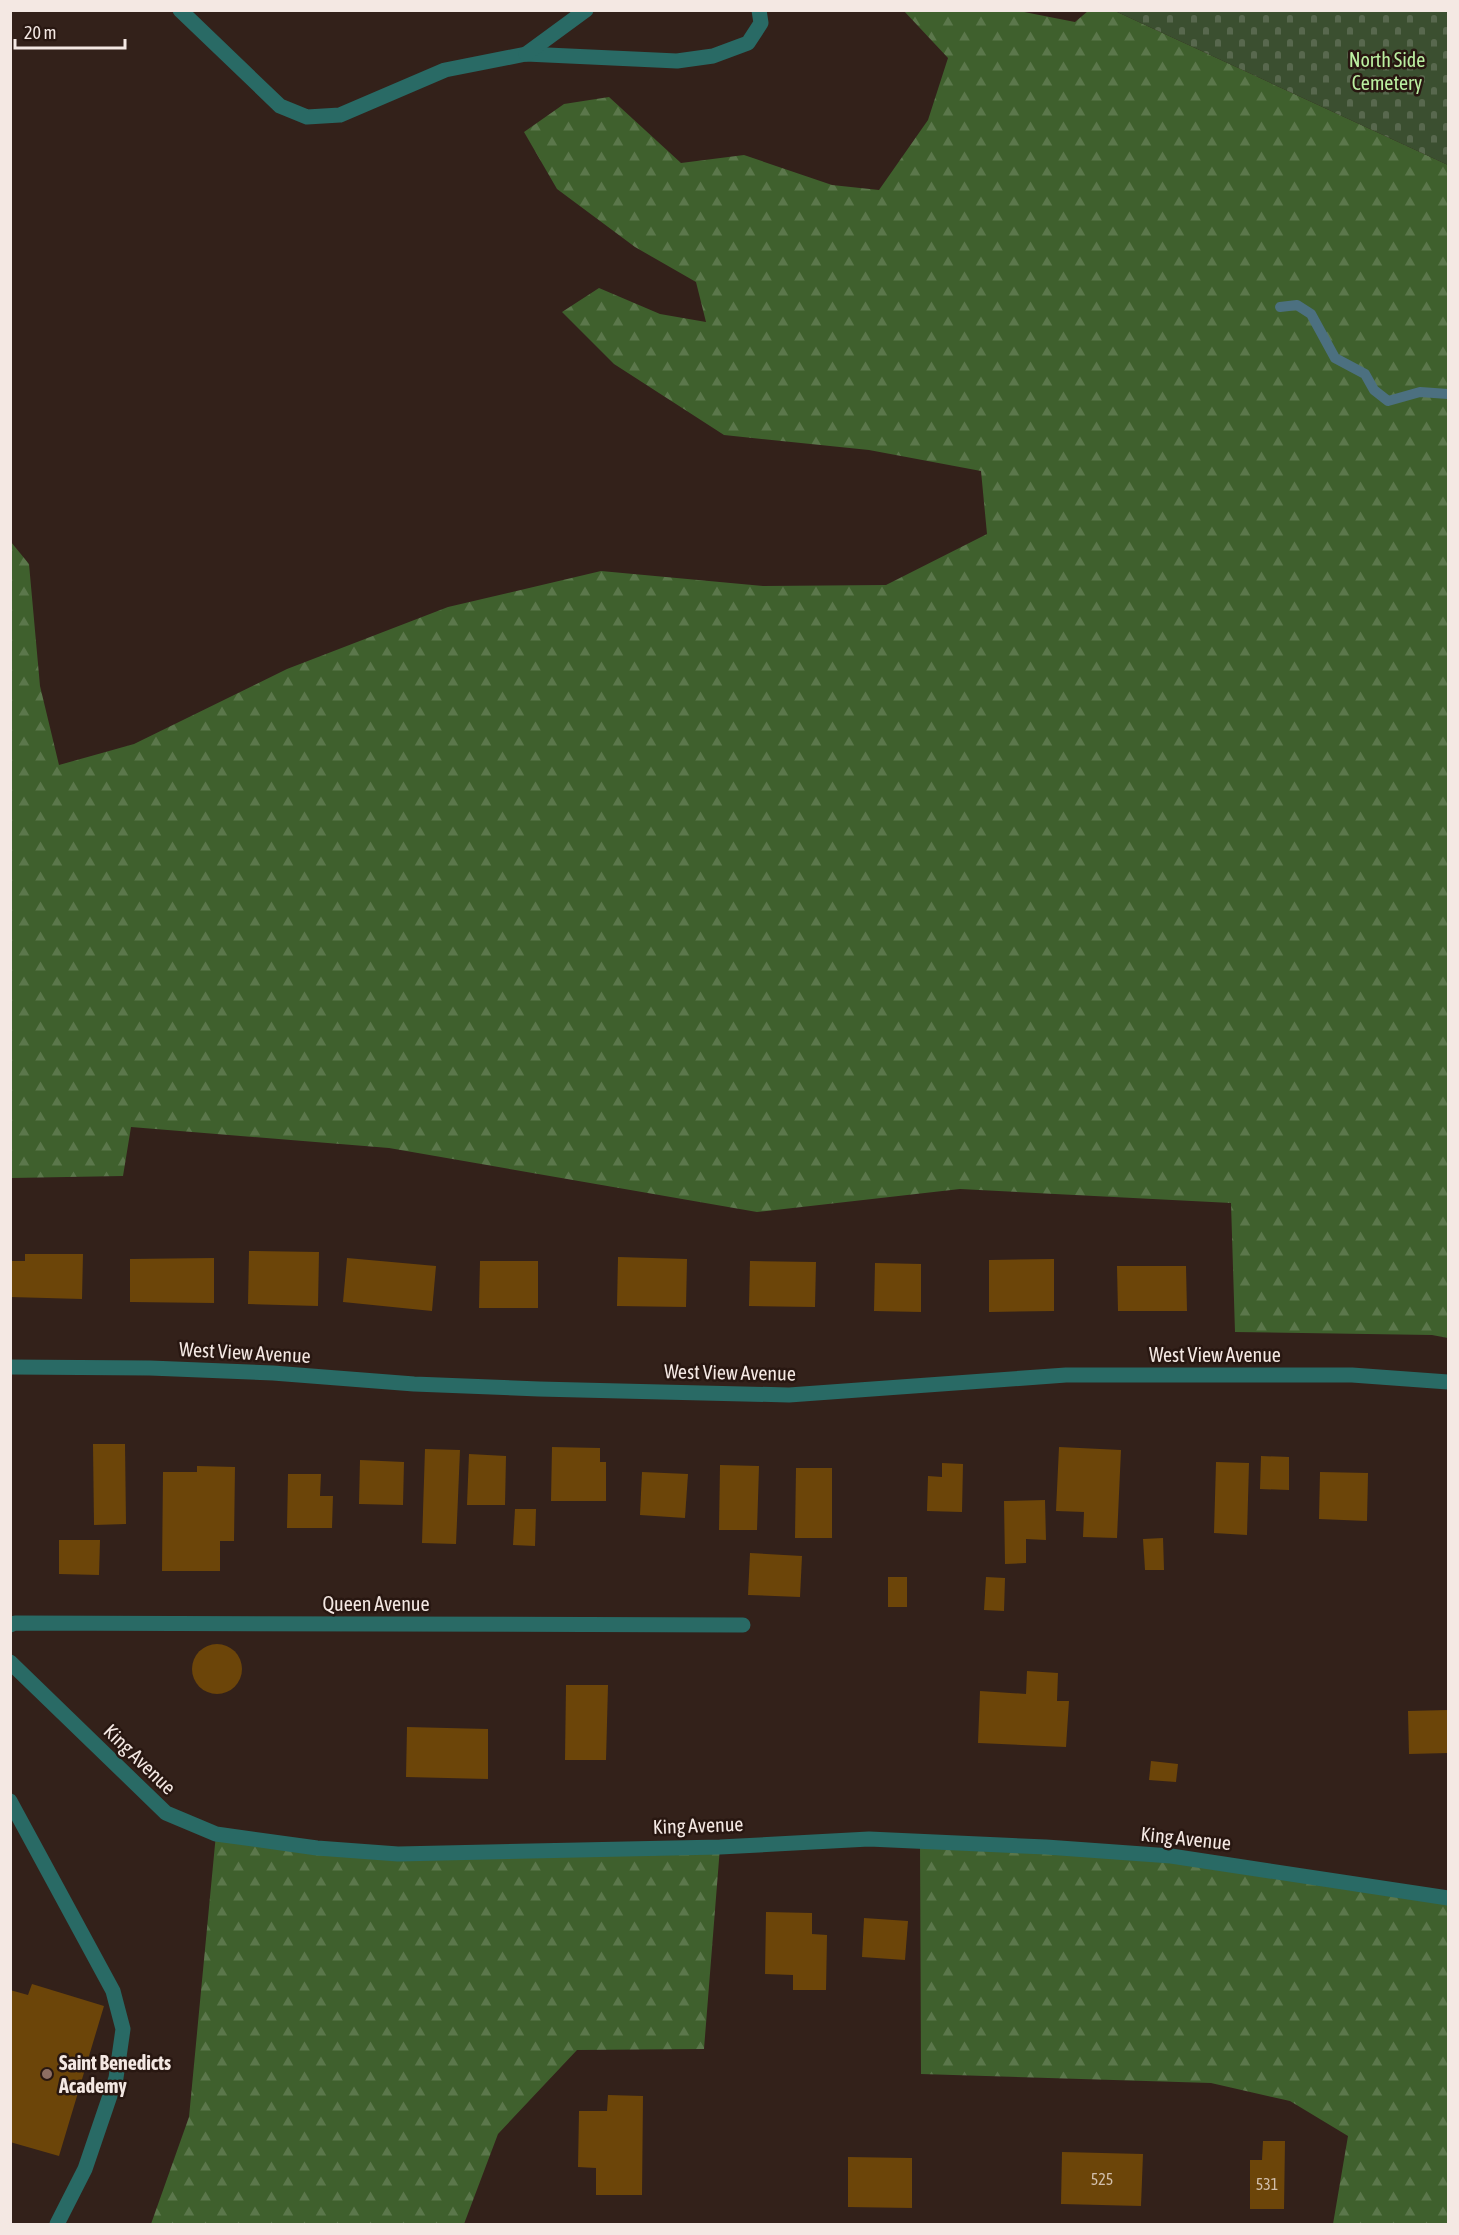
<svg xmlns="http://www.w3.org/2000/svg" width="1459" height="2235" font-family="'Asap Condensed',sans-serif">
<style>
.forest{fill:url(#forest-firs)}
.cemetery{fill:url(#cemetery-stones)}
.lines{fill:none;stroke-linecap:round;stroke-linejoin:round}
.stream{stroke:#4c7080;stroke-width:10}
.building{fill:#6c4509}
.service{stroke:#296a65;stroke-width:15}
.minor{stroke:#296a65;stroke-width:15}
.tertiary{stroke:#296a65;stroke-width:15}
.education-dot{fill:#8d6e63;stroke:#281711;stroke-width:2}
.labels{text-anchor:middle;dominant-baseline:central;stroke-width:5;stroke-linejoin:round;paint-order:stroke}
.number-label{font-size:16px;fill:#d2bfac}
.park-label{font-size:20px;fill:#bbefa1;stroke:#281711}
.street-label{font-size:20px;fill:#f4e8e3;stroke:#281711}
.poi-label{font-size:20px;font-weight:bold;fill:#f4e8e3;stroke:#281711;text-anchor:start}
</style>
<defs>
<pattern id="forest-firs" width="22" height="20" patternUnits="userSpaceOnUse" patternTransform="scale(1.5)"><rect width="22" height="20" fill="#3f602d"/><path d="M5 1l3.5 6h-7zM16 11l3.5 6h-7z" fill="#5b774b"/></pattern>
<pattern id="cemetery-stones" width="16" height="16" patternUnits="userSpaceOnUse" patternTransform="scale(1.5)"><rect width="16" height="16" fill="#3b4f30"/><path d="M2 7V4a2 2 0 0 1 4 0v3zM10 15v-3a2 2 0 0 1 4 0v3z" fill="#58684e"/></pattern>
</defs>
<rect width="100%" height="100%" fill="#33211a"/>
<!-- forest -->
<g class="forest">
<path d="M904 11H1019L1075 22 1088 11H1115L1448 165V1338L1432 1335 1235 1332 1231 1203 960 1189 757 1212 389 1148 131 1127 123 1176 11 1178V542L29 564 40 686 59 765 134 744 287 669 448 607 601 571 763 586 886 585 987 534 981 471 869 450 724 435 614 364 562 312 599 288 660 314 706 322 696 282 635 247 557 189 524 132 564 104 609 97 681 163 744 155 832 185 879 190 928 120 948 58Z"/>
<path d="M216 1834 317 1848 720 1847 704 2049 577 2050 498 2134 464 2224H151L189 2117Z"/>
<path d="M920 1841 1046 1847 1448 1898V2224H1333L1348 2136 1290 2101 1211 2083 921 2074Z"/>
</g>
<!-- cemetery -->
<path class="cemetery" d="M1115 11H1448V165Z"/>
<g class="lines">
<!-- stream -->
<path class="stream" d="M1280 307 1297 305 1311 314 1335 358 1365 374 1374 390 1388 401 1420 392 1448 394"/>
</g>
<!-- building -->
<g class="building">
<path d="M249 1251 319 1252 318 1306 248 1304Z"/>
<path d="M25 1254H83L82 1299 10 1297V1261H25Z"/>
<path d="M618 1257 687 1259 686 1307 617 1306Z"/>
<path d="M214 1258V1303L130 1302V1259Z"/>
<path d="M347 1258 436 1266 432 1311 343 1302Z"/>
<path d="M1054 1259V1311L989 1312V1260Z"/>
<path d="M480 1261H538V1308H479Z"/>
<path d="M750 1261 816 1262 815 1307 749 1306Z"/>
<path d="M875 1263 921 1264V1312L874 1311Z"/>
<path d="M1117 1266H1186L1187 1311H1118Z"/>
<path d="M93 1444H125L126 1524 94 1525Z"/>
<path d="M552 1447 600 1448V1462H606V1501H551Z"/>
<path d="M1059 1447 1121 1450 1117 1538 1083 1537 1084 1512 1056 1511Z"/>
<path d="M425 1449 460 1450 456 1544 422 1543Z"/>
<path d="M469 1454 506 1456 505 1505H467Z"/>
<path d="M1261 1456 1289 1457V1490L1260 1489Z"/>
<path d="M360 1460 404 1462 403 1505 359 1504Z"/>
<path d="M1216 1462 1249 1463 1247 1535 1214 1533Z"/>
<path d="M942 1463 963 1464 962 1512 927 1511 928 1476 942 1477Z"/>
<path d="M720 1465 759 1466 757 1530H719Z"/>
<path d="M197 1466 235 1467 234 1541H220V1571H162L163 1472H197Z"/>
<path d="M796 1468H832V1538H795Z"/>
<path d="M642 1472 688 1474 685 1518 640 1515Z"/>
<path d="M1320 1472 1368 1473 1367 1521 1319 1519Z"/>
<path d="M288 1474H321L320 1496H333L332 1528H287Z"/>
<path d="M1045 1500 1046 1540 1026 1539V1563L1005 1564 1004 1501Z"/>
<path d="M515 1509H536L535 1546 513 1545Z"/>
<path d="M1163 1538 1164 1570H1145L1143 1539Z"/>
<path d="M59 1540H100L99 1575 59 1574Z"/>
<path d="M750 1553 802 1556 800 1597 748 1595Z"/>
<rect x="888" y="1577" width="19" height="30"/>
<path d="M986 1577 1005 1578 1004 1611 984 1610Z"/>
<circle cx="217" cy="1669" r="25"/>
<path d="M1027 1671 1058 1673 1057 1701H1069L1066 1747 978 1743 980 1691 1026 1694Z"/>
<path d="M566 1685H608L606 1760H565Z"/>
<path d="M1448 1710V1753L1409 1754 1408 1711Z"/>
<path d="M407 1727 488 1729V1779L406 1777Z"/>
<path d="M1151 1761 1178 1764 1176 1782 1149 1780Z"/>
<path d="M766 1912 812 1913V1934L827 1935 826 1990H793V1975L765 1974Z"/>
<path d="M864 1918 908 1921 905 1960 862 1957Z"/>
<path d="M32 1984 104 2006 59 2156 10 2142V1990L28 1995Z"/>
<path d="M608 2095 643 2096 642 2195H596V2168L578 2167 579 2111H607Z"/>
<path d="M1263 2141H1285L1284 2209H1250V2160H1262Z"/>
<path d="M1062 2152 1143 2154 1141 2206 1061 2204Z"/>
<path d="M848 2157 912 2158V2208L848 2207Z"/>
</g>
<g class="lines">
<!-- service -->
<g class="service">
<path d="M180 10 280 106 307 117 340 115 445 70 526 54 677 61 713 56 748 43 761 23 759 10"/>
<path d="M526 54 586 10"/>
<path d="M10 1625 15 1623 743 1625"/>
<path d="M10 1801 113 1991 123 2029 116 2078 85 2169 57 2224"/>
</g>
<!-- minor -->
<path class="minor" d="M10 1662 166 1813 216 1834 317 1848 398 1854 720 1847 869 1839 1046 1847 1171 1856 1448 1898"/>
<!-- tertiary -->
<path class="tertiary" d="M10 1367 150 1368 273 1373 414 1384 539 1389 789 1395 1066 1375H1352L1448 1382"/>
</g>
<!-- markers -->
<circle class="education-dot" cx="47" cy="2074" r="6"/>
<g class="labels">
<!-- number labels -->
<g class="number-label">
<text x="1102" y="2179">525</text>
<text x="1267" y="2184">531</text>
</g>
<!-- park labels -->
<g class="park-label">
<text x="1387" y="59">North Side<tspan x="1387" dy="23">Cemetery</tspan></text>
</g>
<!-- street labels -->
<g class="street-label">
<text transform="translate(245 1352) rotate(3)">West View Avenue</text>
<text x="1215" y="1354">West View Avenue</text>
<text transform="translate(730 1372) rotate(1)">West View Avenue</text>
<text x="376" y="1603">Queen Avenue</text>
<text transform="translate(140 1759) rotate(44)">King Avenue</text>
<text transform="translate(698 1825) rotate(-2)">King Avenue</text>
<text transform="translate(1186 1838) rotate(6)">King Avenue</text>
</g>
<!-- poi labels -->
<g class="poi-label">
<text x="59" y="2062">Saint Benedicts<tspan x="59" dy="23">Academy</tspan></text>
</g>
</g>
<!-- border -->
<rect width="1459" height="2235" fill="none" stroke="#f4e8e3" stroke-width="24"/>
<!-- scale -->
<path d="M15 39v9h110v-9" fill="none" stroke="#f4e8e3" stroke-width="3"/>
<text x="24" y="39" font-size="18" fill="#f4e8e3" stroke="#281711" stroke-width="4.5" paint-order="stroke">20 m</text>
</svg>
